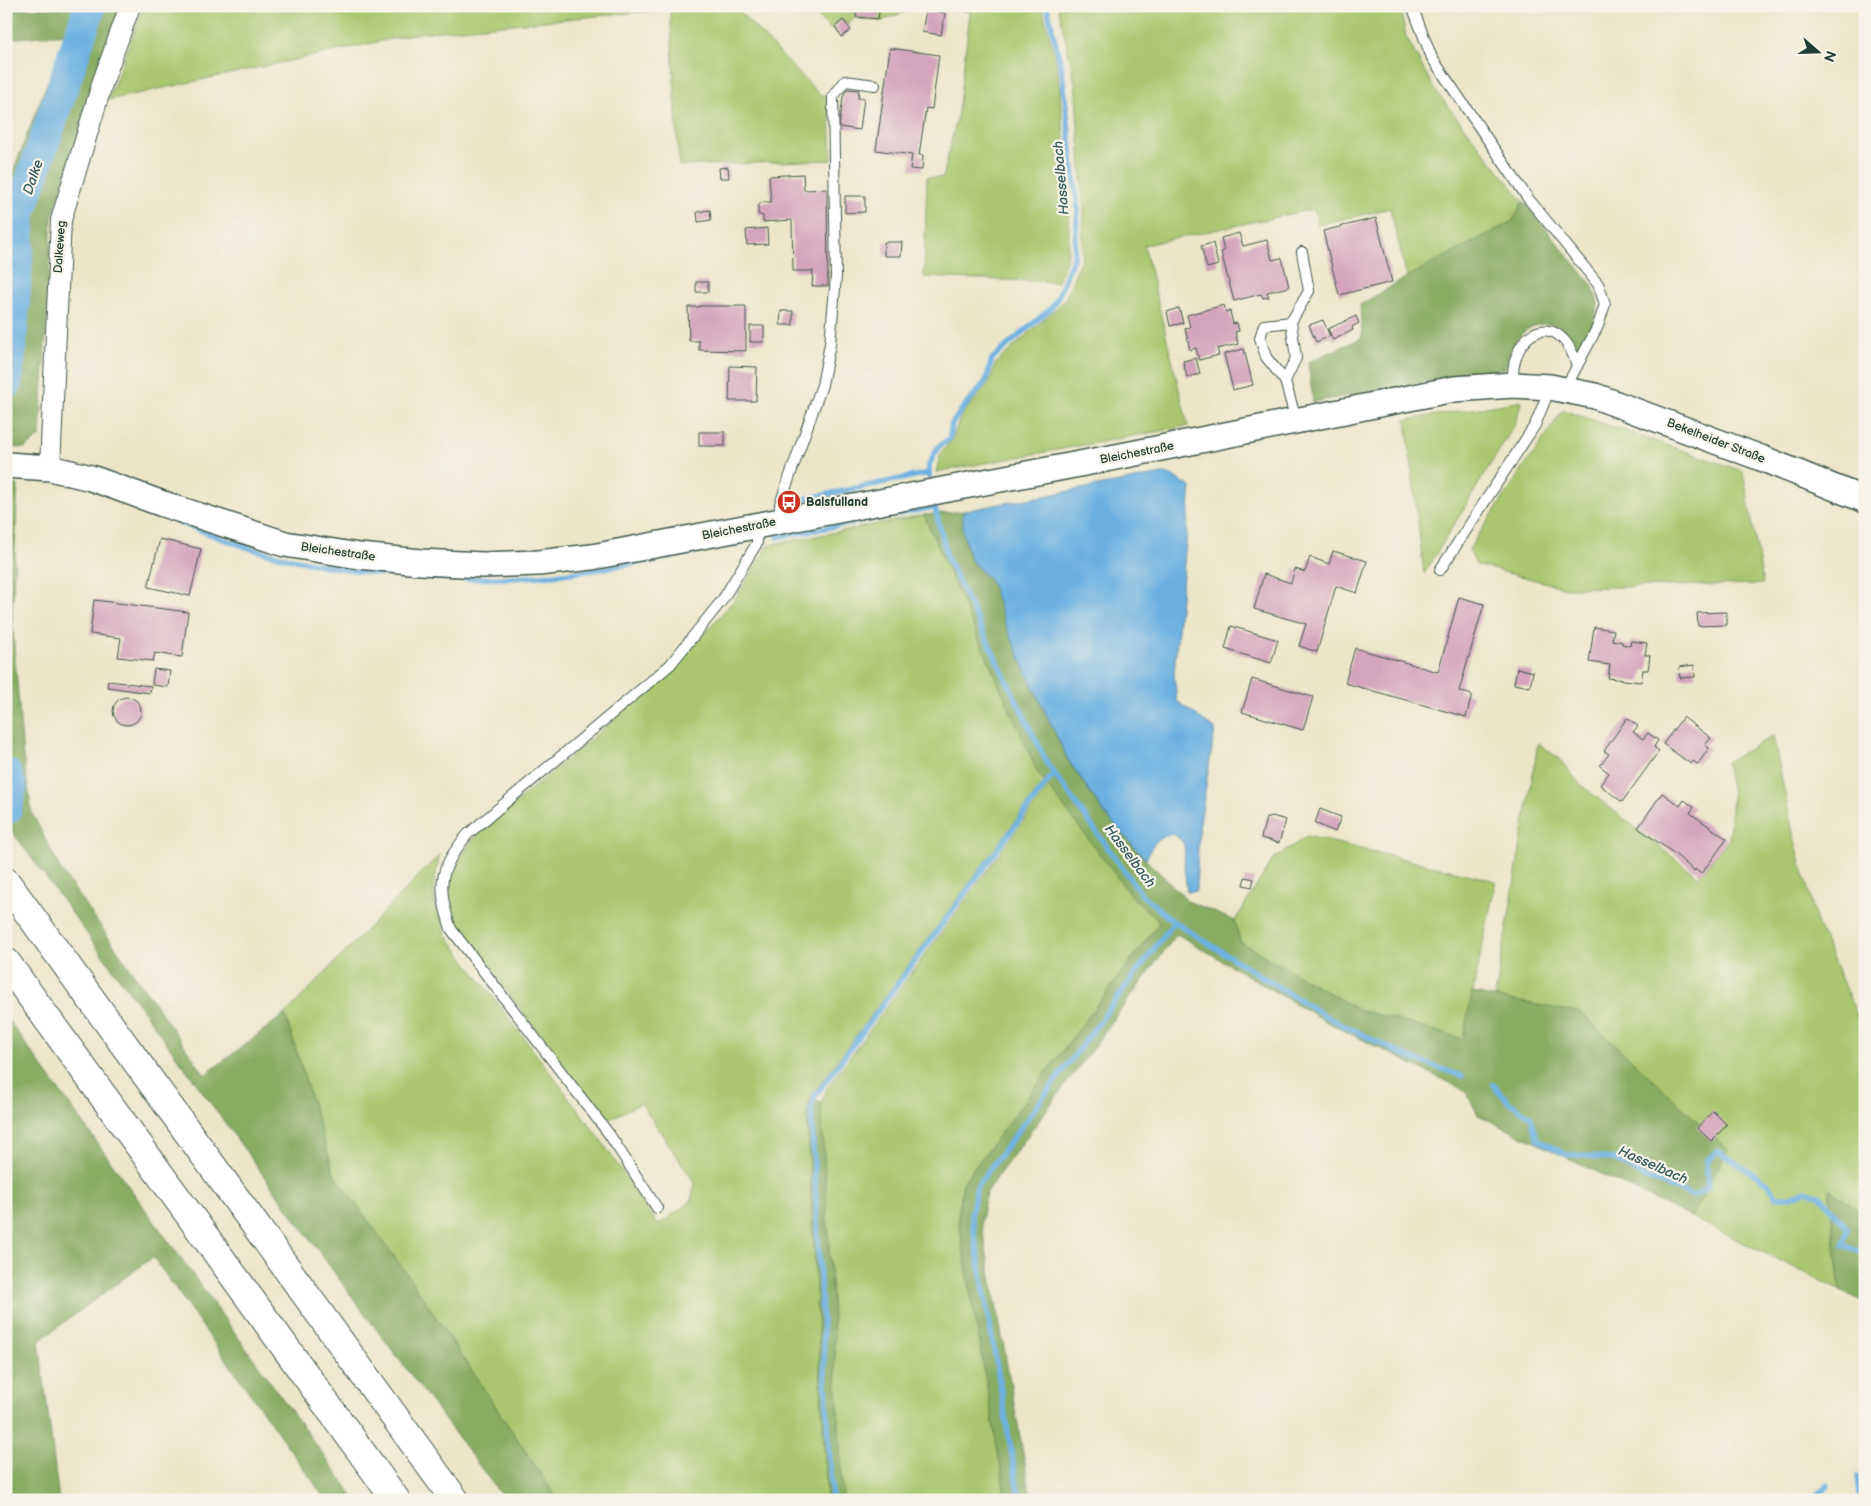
<svg xmlns="http://www.w3.org/2000/svg" width="1871" height="1506" font-family="'Balsamiq Sans',sans-serif">
<style>
.green{fill:#aac76f;stroke:#648252}
.forest{fill:#87ac62;stroke:#53744b}
.water{fill:#6ab0e1;stroke:#44768a}
.lines{fill:none;stroke-linecap:round;stroke-linejoin:round}
.stream{stroke:#6ab0e1;stroke-width:5.5}
.river{stroke:#6ab0e1;stroke-width:32}
.building{fill:#d3a4bb}
.service-casing{stroke:#3e564a;stroke-width:12}
.minor-casing{stroke:#3e564a;stroke-width:22}
.tertiary-casing{stroke:#3e564a;stroke-width:28}
.motorway-casing{stroke:#3e564a;stroke-width:30}
.service{stroke:#fff;stroke-width:10}
.minor{stroke:#fff;stroke-width:20}
.tertiary{stroke:#fff;stroke-width:25}
.motorway{stroke:#fff;stroke-width:28}
.labels{text-anchor:middle;dominant-baseline:central;stroke-width:4.5;stroke-linejoin:round;paint-order:stroke}
.street-label{font-size:12px;fill:#1f3d34;stroke:#f7f3e8}
.poi-label{font-size:12px;font-weight:bold;fill:#1f3d34;stroke:#f7f3e8;text-anchor:start}
.water-label{font-size:14px;font-style:italic;fill:#325a5f;stroke:#f7f3e8}
</style>
<rect width="100%" height="100%" fill="#f7f3e8"/>
<filter id="ink" filterUnits="userSpaceOnUse"><feTurbulence type="fractalNoise" baseFrequency=".02" numOctaves="2"/><feDisplacementMap in="SourceGraphic" scale="10" xChannelSelector="R" yChannelSelector="G"/><feConvolveMatrix kernelMatrix="1 2 1 2 8 2 1 2 1" color-interpolation-filters="sRGB"/></filter>
<filter id="wash" filterUnits="userSpaceOnUse"><feTurbulence type="fractalNoise" baseFrequency=".0096" numOctaves="4" result="noise"/><feDisplacementMap in="SourceGraphic" scale="20" xChannelSelector="R" yChannelSelector="G"/><feGaussianBlur stdDeviation="1.12" result="paint"/><feColorMatrix in="noise" values="0 0 0 0 0 0 0 0 0 0 0 0 0 0 0 0 0 1.4 0 .05"/><feComposite in="paint" operator="in"/></filter>
<g filter="url(#wash)">
<rect width="100%" height="100%" fill="#ece6c9"/>
<!-- green -->
<g class="green">
<path d="M144 6H734L821 96 829 93 832 160 679 166 670 9 419 33 108 100Z"/>
<path d="M808 6H921L881 21 855 18 848 25 842 19 830 29Z"/>
<path d="M925 6H1042L1058 70 1070 207 1068 254 1058 282 924 277 927 177 943 178 958 112 970 12Z"/>
<path d="M1058 6H1400L1406 37 1435 90 1523 201 1513 221 1407 277 1390 208 1318 225 1314 209 1144 245 1188 426 936 472 941 452 951 441 962 414 988 384 996 363 1065 300 1082 256 1084 211 1075 82Z"/>
<path d="M1522 401 1515 424 1424 574 1406 420Z"/>
<path d="M1563 410 1743 471 1763 584 1567 588 1476 565 1469 549Z"/>
<path d="M924 515 1038 772 1045 781 812 1095 807 1112 827 1500H558L407 1274 334 1174 285 1014 440 854 433 887 435 904 447 936 598 1136 658 1225 691 1201 695 1183 641 1103 606 1121 457 926C454 917 450 908 449 899 445 881 464 852 474 838L676 667 734 600 769 545Z"/>
<path d="M1773 736 1793 833 1817 923 1865 1034V1215L1829 1189 1840 1290 1691 1217 1727 1150 1495 997 1538 743 1559 759 1581 785 1698 877 1729 839 1732 794 1726 762Z"/>
<path d="M1049 786 1133 898 1160 922 963 1183 958 1218 1007 1500H843L821 1103 827 1088Z"/>
<path d="M1307 836 1496 881 1463 1039 1357 1009 1240 942 1235 921 1273 859Z"/>
</g>
<!-- forest -->
<g class="forest">
<path d="M61 6H120L52 218 40 437 25 448 6 447V190L66 34 6 39V9L61 8Z"/>
<path d="M1523 201 1593 286 1598 304 1593 325 1580 353C1556 304 1514 322 1505 368L1313 402 1308 362 1362 338 1360 305 1407 277 1513 221Z"/>
<path d="M6 484 18 485 12 619 23 756 32 813 61 870 205 1075 285 1014 334 1174 407 1274 558 1500H505L356 1302 6 823Z"/>
<path d="M963 511V532L970 559 991 582 1006 626 1029 678 1068 760 1106 815 1146 860 1188 901 1235 921 1240 942 1357 1009 1463 1039 1472 993 1581 1013 1728 1150 1691 1217 1478 1115 1466 1091 1325 1021 1177 934 986 1192 981 1221 1031 1497 1006 1500 958 1218 963 1183 1160 922 1133 898 1038 773 924 515Z"/>
<path d="M6 1017 356 1500H326L153 1257 39 1341 59 1500H6Z"/>
<path d="M812 1095 821 1103 843 1500H827L807 1112Z"/>
<path d="M1829 1188 1865 1215V1303L1840 1290Z"/>
</g>
<!-- water -->
<path class="water" d="M1167 473 1191 487 1174 674 1177 701 1215 729 1199 829 1196 891 1187 892 1184 865 1185 852 1183 842 1174 834C1156 837 1152 844 1146 860L1106 815 1068 760 1029 678 1006 626 991 582 970 559 963 532V511Z"/>
<g class="lines">
<!-- stream -->
<g class="stream">
<path d="M929 477V465L938 447 949 439 952 424 960 412 986 381 992 359 1051 308 1058 297 1074 256 1078 210 1062 71 1047 6"/>
<path d="M805 499 929 473"/>
<path d="M934 504 948 560 1048 765 1141 894 1174 922 1327 1017 1408 1057 1462 1076"/>
<path d="M177 522C203 531 229 542 256 550 344 575 450 583 541 576 608 571 673 555 739 543"/>
<path d="M778 537 934 507"/>
<path d="M1493 1085 1509 1102 1531 1117 1537 1139 1565 1154 1614 1159 1644 1177 1694 1196 1708 1187 1706 1161 1717 1151 1768 1183 1776 1197H1791L1806 1191 1820 1196 1848 1229 1843 1245 1860 1251 1865 1250"/>
<path d="M1857 1476 1860 1500"/>
<path d="M832 1500 811 1109 815 1096 1054 773"/>
<path d="M1025 1500 1018 1491 971 1214 977 1186 1174 922"/>
<path d="M1812 1500 1827 1485"/>
</g>
<!-- river -->
<g class="river">
<path d="M6 384 11 346 20 213 90 6"/>
<path d="M6 774 11 788 6 809"/>
</g>
</g>
<g id="blocks">
<!-- building -->
<g class="building">
<path d="M857 6H880L878 19 856 17Z"/>
<path d="M926 10 945 13 941 35 922 32Z"/>
<path d="M843 20 851 30 842 37 835 27Z"/>
<path d="M890 48 939 55 932 109 926 108 919 155H923L922 170 910 169 912 155 876 150Z"/>
<path d="M847 89 859 90 858 98H864L860 130 839 127 843 97Z"/>
<path d="M728 167 729 178H720L719 168Z"/>
<path d="M803 174 804 190 827 189 828 286H812L813 271H793L792 220 763 222V216L758 214V206L762 202H771L769 176Z"/>
<path d="M845 196H865V212L845 213Z"/>
<path d="M710 210 711 220 698 222 697 212Z"/>
<path d="M1376 218 1392 282 1339 295 1323 231Z"/>
<path d="M767 228 768 244 747 245 746 230Z"/>
<path d="M1239 233 1243 246 1267 240 1272 260 1282 258 1289 287 1267 292 1269 297 1263 298 1261 294 1234 301 1221 252 1224 251 1221 238Z"/>
<path d="M884 242H902L901 256H884Z"/>
<path d="M1213 243 1218 265 1207 268 1201 246Z"/>
<rect x="696" y="282" width="12" height="10"/>
<path d="M1224 305 1226 312 1230 311 1233 324 1237 323 1239 331 1235 332 1238 344 1217 349 1219 355 1199 360 1196 348 1190 350 1185 328 1190 327 1187 315Z"/>
<path d="M700 306H746V351L699 350V341H689L688 307H699Z"/>
<path d="M1179 308 1183 323 1170 326 1167 312Z"/>
<path d="M781 311H793V325H780Z"/>
<path d="M1356 316 1359 323 1352 327 1353 330 1333 340 1328 329Z"/>
<path d="M1323 320 1330 336 1316 342 1309 325Z"/>
<rect x="750" y="326" width="14" height="16"/>
<path d="M1244 349 1253 385 1233 390 1224 354Z"/>
<path d="M1196 358 1200 374 1187 377 1183 361Z"/>
<path d="M730 366 757 367 756 401H729Z"/>
<rect x="699" y="432" width="26" height="14"/>
<path d="M160 539 201 549 190 596 148 587Z"/>
<path d="M1333 551 1367 561 1357 593 1336 586 1317 652 1299 646 1306 624 1254 609 1264 574 1291 583 1295 569 1305 572 1310 557 1329 564Z"/>
<path d="M1459 597 1484 604 1459 691 1472 695 1466 717 1345 683 1355 648 1438 672Z"/>
<path d="M94 600 188 612 182 657 155 653 153 661 118 657 121 638 90 634Z"/>
<path d="M1726 612V625L1698 626 1697 613Z"/>
<path d="M1231 626 1278 640 1271 663 1225 649Z"/>
<path d="M1594 627 1614 630 1612 640 1622 642V644L1630 646 1631 641 1647 643 1645 655H1650L1648 670H1643L1641 682 1608 678 1610 665 1589 662Z"/>
<path d="M1694 665 1695 677 1680 678 1679 667Z"/>
<path d="M1517 668 1533 672 1530 687 1514 684Z"/>
<path d="M154 669 170 671 168 687 152 685Z"/>
<path d="M1252 679 1313 697 1303 730 1242 712Z"/>
<path d="M108 681 151 686 150 693 107 687Z"/>
<circle cx="127" cy="711" r="14"/>
<path d="M1683 717 1711 738 1705 745 1709 748 1698 764 1693 761 1691 764 1663 744Z"/>
<path d="M1627 718 1638 726 1633 732 1643 739 1648 733 1658 740 1654 747 1659 751 1622 802 1600 785 1609 773 1600 766 1609 754 1604 751Z"/>
<path d="M1662 793 1680 806 1684 800 1694 807 1690 813 1727 839 1701 874 1695 869 1694 871 1675 854 1638 828Z"/>
<path d="M1320 809 1341 817 1335 832 1315 823Z"/>
<path d="M1272 816 1286 820 1279 843 1261 838 1266 818Z"/>
<path d="M1245 877 1254 879 1252 887 1243 885Z"/>
<path d="M1713 1111 1727 1125 1711 1141 1697 1128Z"/>
</g>
</g>
</g>
<g filter="url(#ink)">
<use href="#blocks" fill-opacity="0" stroke="#3e564a" stroke-width="1"/>
<g class="lines">
<!-- service casing -->
<g class="service-casing">
<g id="service">
<path d="M1412 6 1432 58 1527 197 1598 284 1605 304 1598 326 1565 389"/>
<path d="M1285 381 1266 357 1260 338 1264 325 1291 322"/>
<path d="M1513 385C1509 329 1560 306 1577 366"/>
<path d="M1296 420 1285 381 1296 358 1291 322 1309 291 1302 252"/>
<path d="M779 521 780 504 822 385 830 344 836 277 833 97 845 81 875 85"/>
<path d="M1440 570 1535 425 1550 388"/>
<path d="M657 1208 609 1134 451 929C437 885 438 870 468 834L670 665 723 599 757 543V525"/>
</g>
</g>
<!-- minor casing -->
<g class="minor-casing">
<path id="minor" d="M50 468 61 220 103 81 130 6"/>
</g>
<!-- tertiary casing -->
<g class="tertiary-casing">
<path id="tertiary" d="M6 465 50 468 91 478 163 504 285 544 359 556 421 562 483 565 538 563 592 557 1116 457 1454 389 1513 385 1550 387 1595 396 1761 458 1865 500"/>
</g>
<!-- motorway casing -->
<g class="motorway-casing">
<g id="motorway">
<path d="M6 882 455 1500"/>
<path d="M6 962 396 1500"/>
</g>
</g>
<!-- service -->
<use href="#service" class="service"/>
<!-- minor -->
<use href="#minor" class="minor"/>
<!-- tertiary -->
<use href="#tertiary" class="tertiary"/>
<!-- motorway -->
<use href="#motorway" class="motorway"/>
</g>
</g>
<!-- icons -->
<defs>
<g id="bus-disc" transform="scale(1.25)"><circle r="9.5" fill="#c8321e" stroke="#f7f3e8"/><path d="M-5-6H5V4H4V6H2V4H-2V6H-4V4H-5ZM-3.5-4V0h7V-4ZM-3.5 1.2v1.5H-2V1.2ZM2 1.2v1.5H3.5V1.2Z" fill="#fff"/></g>
</defs>
<g fill-rule="evenodd">
<use href="#bus-disc" x="789" y="502"/>
</g>
<g class="labels">
<!-- street labels -->
<g class="street-label">
<text transform="translate(60 247) rotate(-86)">Dalkeweg</text>
<text transform="translate(1716 441) rotate(21)">Bekelheider Straße</text>
<text transform="translate(1137 453) rotate(-11)">Bleichestraße</text>
<text transform="translate(739 529) rotate(-11)">Bleichestraße</text>
<text transform="translate(338 552) rotate(8)">Bleichestraße</text>
</g>
<!-- poi labels -->
<g class="poi-label">
<text x="806" y="502">Balsfulland</text>
</g>
<!-- water labels -->
<g class="water-label">
<text transform="translate(33 177) rotate(-71)">Dalke</text>
<text transform="translate(1061 178) rotate(-95)">Hasselbach</text>
<text transform="translate(1130 856) rotate(53)">Hasselbach</text>
<text transform="translate(1653 1165) rotate(24)">Hasselbach</text>
</g>
</g>
<!-- margin -->
<rect width="1871" height="1506" fill="none" stroke="#f7f3e8" stroke-width="25"/>
<!-- north arrow -->
<g transform="translate(1818 52) rotate(110)" stroke="#f7f3e8" stroke-width="4" paint-order="stroke">
<path d="M0-4L9 19L0 12L-9 19Z" fill="#1f3d34"/>
<text y="-8" font-size="14" font-weight="bold" text-anchor="middle" fill="#1f3d34">N</text>
</g>
</svg>
